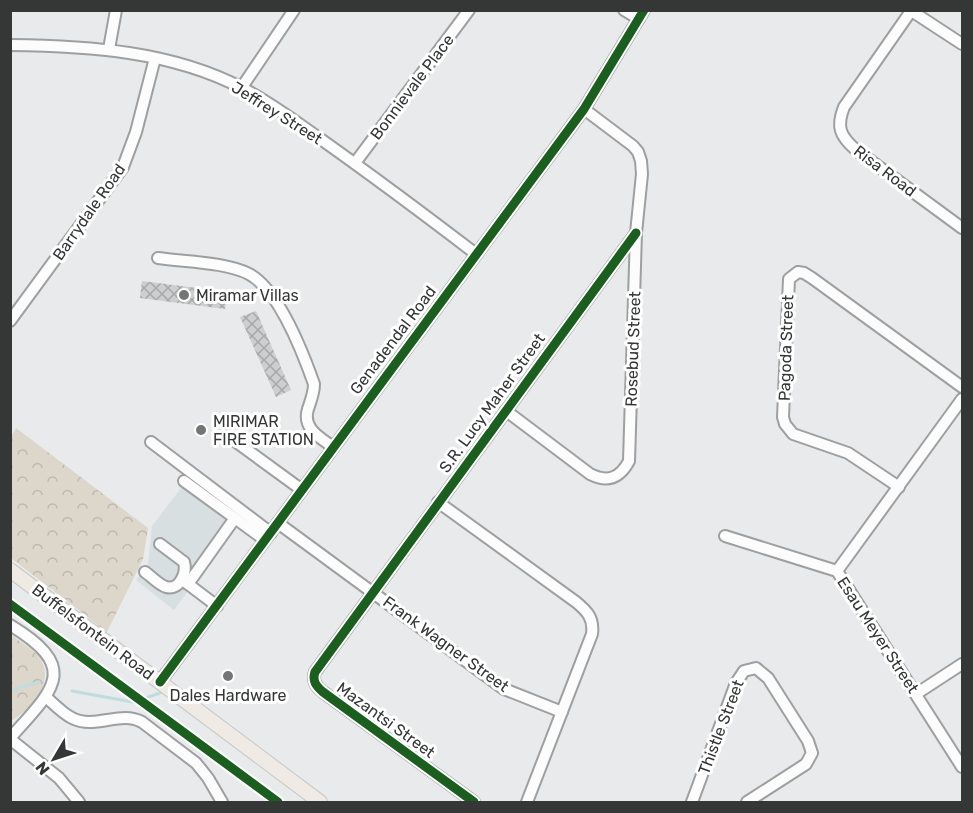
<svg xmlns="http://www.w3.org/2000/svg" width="973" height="813" font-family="Rubik,sans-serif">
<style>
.built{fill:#d7dfe0}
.park{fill:url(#park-crowns)}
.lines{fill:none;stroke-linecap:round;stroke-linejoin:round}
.stream{stroke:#bfdcde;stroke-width:3}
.building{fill:url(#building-cross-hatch)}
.minor-casing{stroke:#9e9fa0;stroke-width:14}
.major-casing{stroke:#c7c8c8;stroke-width:16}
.minor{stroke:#fcfcfc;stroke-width:10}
.major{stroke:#efebe4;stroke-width:14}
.cycleway-casing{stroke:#fff;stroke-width:13}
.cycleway{stroke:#1b5e20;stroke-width:9}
.poi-dot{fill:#747575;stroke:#fff;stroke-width:2}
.labels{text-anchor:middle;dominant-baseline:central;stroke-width:6;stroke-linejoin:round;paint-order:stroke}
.street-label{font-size:16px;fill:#353636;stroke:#fff}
.poi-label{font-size:16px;fill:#353636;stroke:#fff;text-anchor:start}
</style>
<defs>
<pattern id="park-crowns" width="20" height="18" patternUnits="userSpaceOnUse" patternTransform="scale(1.5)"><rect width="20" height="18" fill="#ddd6ca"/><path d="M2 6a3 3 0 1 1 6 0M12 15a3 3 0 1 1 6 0" fill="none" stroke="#beb8ae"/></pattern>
<pattern id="building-cross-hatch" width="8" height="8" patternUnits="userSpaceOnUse" patternTransform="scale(1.5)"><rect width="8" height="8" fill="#cdcecf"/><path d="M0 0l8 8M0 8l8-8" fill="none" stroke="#a7a8a9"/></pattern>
</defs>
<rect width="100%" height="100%" fill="#e9eaeb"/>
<!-- built -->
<path class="built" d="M185 483 238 523 174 610 136 580 148 565 152 526Z"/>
<!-- park -->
<g class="park">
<path d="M16 428 148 528 143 559 107 632 11 558 10 439Z"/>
<path d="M13 636C21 643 32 648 39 657 57 681 31 709 11 721L10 639Z"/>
</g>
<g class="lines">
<!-- stream -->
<g class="stream">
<path d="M10 690 39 682"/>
<path d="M72 691 138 703"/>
<path d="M143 699 160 693"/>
</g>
</g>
<!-- building -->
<g class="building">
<path d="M142 281 228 292 225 309 140 298Z"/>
<path d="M256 311 291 390 276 397 240 317Z"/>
</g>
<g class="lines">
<!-- minor casing -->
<g class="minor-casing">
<g id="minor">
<path d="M624 10 639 19"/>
<path d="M910 10 962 44"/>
<path d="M911 11 844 107C836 127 840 136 856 150L962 228"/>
<path d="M10 45C89 46 171 51 242 88 270 102 296 122 322 140 374 177 425 215 476 254"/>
<path d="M109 49 116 10"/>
<path d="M242 87 294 10"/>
<path d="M355 163 469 10"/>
<path d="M158 258C185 262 226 262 249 274 279 290 303 353 314 384 314 393 311 400 308 409 302 428 319 437 333 447"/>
<path d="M10 321 123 167 136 132 155 58"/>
<path d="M505 410 590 474C608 483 620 478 629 461L636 233 642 174 641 161 638 152 633 146 584 109"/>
<path d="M228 436 302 490"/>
<path d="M151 442 271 533"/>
<path d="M184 481 265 540"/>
<path d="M899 487 848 453 793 434 785 424 783 417 789 279 798 272 804 273 812 278 962 387"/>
<path d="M438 502 576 602C587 611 594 618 592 634L527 802"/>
<path d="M278 523 504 689 562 712"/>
<path d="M725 536 837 571 962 767"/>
<path d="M837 571 962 399"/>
<path d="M145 572C151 576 159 585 166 587 180 591 187 572 184 562L160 544"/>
<path d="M184 581 217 606"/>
<path d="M188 584 235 518"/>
<path d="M10 625C81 668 54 689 10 738"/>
<path d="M160 682 584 109 644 10"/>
<path d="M916 694 962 664"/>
<path d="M46 697C54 704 62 713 72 718 95 730 120 710 142 722L196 763 208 778 222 802"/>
<path d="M10 739 59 778 79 802"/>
<path d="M474 802 323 692C316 686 312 681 315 672L636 233"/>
<path d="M692 802 736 683 744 671 756 668 768 678 808 741 812 753 806 764 747 802"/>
</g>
</g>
<!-- major casing -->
<g class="major-casing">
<path id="major" d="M10 570 320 802"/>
</g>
<!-- minor -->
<use href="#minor" class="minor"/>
<!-- major -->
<use href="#major" class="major"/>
<!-- cycleway casing -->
<g class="cycleway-casing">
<g id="cycleway">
<path d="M10 604 278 802"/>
<path d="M160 682 584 109 644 10"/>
<path d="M474 802 323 692C316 686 312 681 315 672L636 233"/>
</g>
</g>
<!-- cycleway -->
<use href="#cycleway" class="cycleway"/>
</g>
<!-- markers -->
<g class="poi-dot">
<circle cx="184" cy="295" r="6"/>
<circle cx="201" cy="430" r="6"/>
<circle cx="228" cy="676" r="6"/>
</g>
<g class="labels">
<!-- street labels -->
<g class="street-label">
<text transform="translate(412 87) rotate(-53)">Bonnievale Place</text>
<text transform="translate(277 113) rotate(32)">Jeffrey Street</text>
<text transform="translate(885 171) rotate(37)">Risa Road</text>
<text transform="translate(89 212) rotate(-55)">Barrydale Road</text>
<text transform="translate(393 340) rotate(-53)">Genadendal Road</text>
<text transform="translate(786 348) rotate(-88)">Pagoda Street</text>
<text transform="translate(633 349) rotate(-88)">Rosebud Street</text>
<text transform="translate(492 403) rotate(-54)">S.R. Lucy Maher Street</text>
<text transform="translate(93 632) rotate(37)">Buffelsfontein Road</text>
<text transform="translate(878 635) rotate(57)">Esau Meyer Street</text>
<text transform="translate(446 644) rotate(36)">Frank Wagner Street</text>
<text transform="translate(386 720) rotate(36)">Mazantsi Street</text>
<text transform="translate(721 727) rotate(-69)">Thistle Street</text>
</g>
<!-- poi labels -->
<g class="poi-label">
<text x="196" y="295">Miramar Villas</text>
<text x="213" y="421">MIRIMAR<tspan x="213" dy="18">FIRE STATION</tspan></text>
<text x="228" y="695" text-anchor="middle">Dales Hardware</text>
</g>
</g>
<!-- border -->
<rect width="973" height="813" fill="none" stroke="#353636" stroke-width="24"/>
<!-- north arrow -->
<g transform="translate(54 759) rotate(231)" stroke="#ffffff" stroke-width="4.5" paint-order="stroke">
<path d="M0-4.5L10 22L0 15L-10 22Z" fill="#353636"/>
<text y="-9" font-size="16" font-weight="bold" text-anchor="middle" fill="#353636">N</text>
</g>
</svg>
